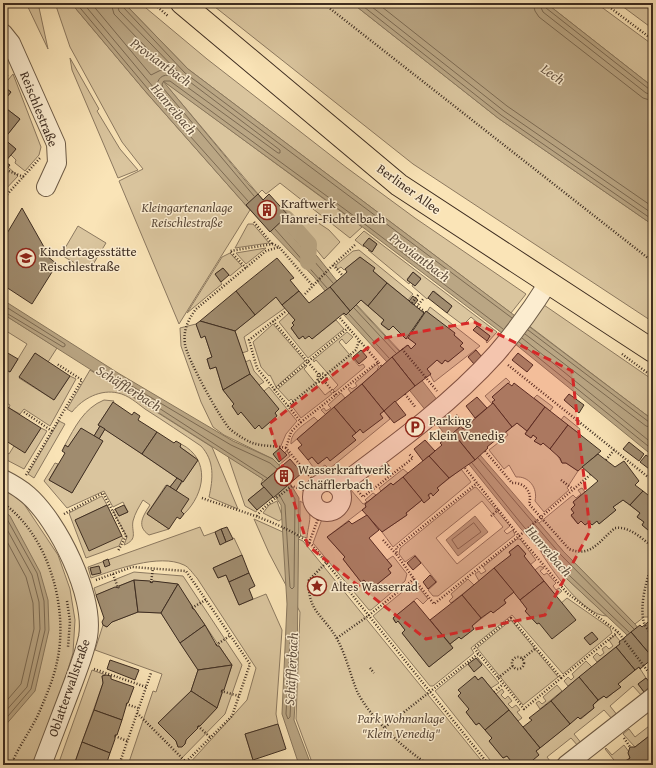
<svg xmlns="http://www.w3.org/2000/svg" width="656" height="768" font-family="'Gentium Book Plus',serif">
<style>
.green{fill:#dac59e;stroke:#8c7960;fill-rule:evenodd}
.water{fill:#baa684;stroke:#88765c}
.lines{fill:none;stroke-linecap:round;stroke-linejoin:round}
.shore{stroke:#7c6a52;stroke-width:1}
.canal{stroke:#baa684;stroke-width:16}
.building{fill:#a08c6f;stroke:#3e2d21}
.minor-casing{stroke:#6d5b46;stroke-width:20}
.major-casing{stroke:#3e2d21;stroke-width:24}
.path{stroke:#3e2d21;stroke-width:2.5;stroke-dasharray:1 2;stroke-linecap:butt}
.minor{stroke:#fcedd0;stroke-width:18}
.major{stroke:#fae4b7;stroke-width:22}
.marked{fill:#d62828;fill-opacity:0.2;stroke:#d62828;stroke-width:3;stroke-dasharray:8 5;stroke-linejoin:round}
.labels{text-anchor:middle;dominant-baseline:central;stroke-width:3;stroke-linejoin:round;paint-order:stroke}
.street-label{font-size:13px;fill:#3e2d21;stroke:#fcedd0}
.poi-label{font-size:13px;fill:#3e2d21;stroke:#fcedd0;text-anchor:start}
.park-label{font-size:13px;font-style:italic;fill:#5d4b3a;stroke:#fcedd0}
.water-label{font-size:14px;font-style:italic;fill:#63513f;stroke:#fcedd0}
</style>
<rect width="100%" height="100%" fill="#fae4b7"/>
<filter id="stains"><feTurbulence type="fractalNoise" baseFrequency=".005" numOctaves="4"/><feColorMatrix values="0 0 0 0 .2 0 0 0 0 .09 0 0 0 0 .02 0 0 0 .5 -.17"/></filter>
<radialGradient id="worn" r=".72"><stop offset=".6" stop-color="#630" stop-opacity="0"/><stop offset="1" stop-color="#630" stop-opacity=".3"/></radialGradient>
<!-- green -->
<g class="green">
<path d="M26 3H38L48 49Z"/>
<path d="M55 3H71L145 91 250 210 179 324 119 181 143 169 122 142 70 47Z"/>
<path d="M124 3H140L207 59 347 168 415 218 526 294 511 313 188 69Z"/>
<path d="M210 3H352L498 118 653 225V322L413 164Z"/>
<path d="M546 3H596L653 45V87Z"/>
<path d="M618 3H653V29Z"/>
<path d="M70 58 99 109 97 111 120 149 138 170 118 178 72 70Z"/>
<path d="M13 74 41 147 39 155 25 171 15 163 16 160 11 155 16 149 4 139 20 119 3 106V102L11 92 3 86Z"/>
<path d="M161 79 362 227 350 238 280 183 266 194 262 190 258 194Z"/>
<path d="M8 167 18 176 3 192V174Z"/>
<path d="M308 216 329 230 340 242 324 259 294 222 299 218Z"/>
<path d="M248 224H253L269 243 235 248Z"/>
<path d="M78 226 106 243 89 271 61 255Z"/>
<path d="M364 231 497 332 487 343 486 342 490 336 476 325 478 323 471 317 463 325 447 313 452 306 434 291 427 299 412 286 413 284 415 286 421 278 413 272 407 279 410 282 409 284 368 250 372 252 377 244 369 238 364 245V247L355 240Z"/>
<path d="M266 248 246 264 236 253Z"/>
<path d="M359 250 413 294 408 300 373 271 374 268 360 257 344 270 341 267 338 269 336 267V265L353 251Z"/>
<path d="M230 253 242 266 230 276 223 268 215 274 222 284 187 313 222 257Z"/>
<path d="M276 297 285 308 244 337 248 351 242 353 235 331Z"/>
<path d="M361 300 384 320 381 324 388 330 393 326 406 339 408 338 416 344 411 349 407 345 400 351 356 304Z"/>
<path d="M544 305 653 380V420L528 325Z"/>
<path d="M430 307 480 346 434 382 427 369 437 360 442 364 445 360 448 362 463 349 460 346 463 343 427 312Z"/>
<path d="M289 313 295 320 292 323 294 325 291 328 299 339 303 336H309L312 339 336 320 344 329 308 358 279 322Z"/>
<path d="M3 314 57 348 48 362 35 353 19 378 54 400 70 376 76 379 50 426 24 409 20 414 9 408 10 405 3 401V368L10 372 27 344 3 329Z"/>
<path d="M196 324 201 337 205 336 212 357 207 359 210 369 216 367 223 390 234 404 232 406 238 414 241 412 255 428 259 425 262 428 277 416 275 413 278 409 264 391 269 387 297 421 286 434 280 448 273 454 279 461 286 455 285 452 287 451 290 456 279 465 273 459 224 435 213 427 201 402 181 346 180 328Z"/>
<path d="M273 324 305 361 276 387 270 375 269 376 261 367 253 342Z"/>
<path d="M347 332 353 337 346 344 342 339 339 342 359 366 363 364 365 367 335 392 333 390 338 385 316 360 314 362 313 360Z"/>
<path d="M250 360 254 371 264 382 259 385 250 374 245 362Z"/>
<path d="M377 364 379 367 377 369 378 370 351 393 348 389 350 387 352 389 357 386 355 383Z"/>
<path d="M306 365 307 366 304 369 325 395 330 391 332 394 301 418 291 405 294 402 291 399 289 401 278 389Z"/>
<path d="M90 370 212 447 238 509 209 497C213 479 215 461 201 446 183 434 164 421 145 409 137 403 128 395 118 393 101 389 83 398 72 412L67 409Z"/>
<path d="M506 378 510 382 492 397 495 400 492 404 485 396Z"/>
<path d="M341 393 345 398 326 415 321 410 324 408 326 411 331 408 328 405Z"/>
<path d="M537 395 553 407 550 411 534 398Z"/>
<path d="M104 400 114 401 98 425 100 426 94 436 81 429 68 447 65 445C75 427 84 408 104 400Z"/>
<path d="M384 411 390 419 329 469 325 465 316 471 308 460 312 457 318 464 327 457 330 460 355 440 352 436Z"/>
<path d="M564 416 580 429 578 433 561 420Z"/>
<path d="M314 417 318 421 291 444C290 432 305 424 314 417Z"/>
<path d="M59 421 65 424 34 478 28 474Z"/>
<path d="M517 423 527 431 525 434 531 438 533 435 537 438 534 441 541 445 543 443 556 453 562 463H566L578 471 567 488 569 490 544 512 535 501C538 488 529 476 516 477L509 465 504 469 489 450 508 435 506 432Z"/>
<path d="M41 428 47 431 24 469 3 458V450L9 454 14 446 25 452Z"/>
<path d="M105 429 177 478 170 487 166 485 147 514 169 529 149 535C136 526 143 516 150 505L143 500C139 507 135 513 133 521 131 532 139 539 124 545L127 537 113 511 115 509 119 516 128 512 123 502 113 507 104 491 67 508 44 481 55 463 58 464 49 480 72 493 102 441 99 439Z"/>
<path d="M181 444C211 459 205 494 184 514L181 511 176 491 198 460 180 447Z"/>
<path d="M228 456 263 479 261 484 264 487 248 500 257 510 256 512 245 506Z"/>
<path d="M403 469 408 473 393 485 391 483 381 491 379 488Z"/>
<path d="M461 469 471 482 393 547 382 532 407 515 406 513 422 500 424 503 431 493 433 495 439 490 437 488Z"/>
<path d="M3 487 24 504 58 555 70 589 75 620 73 653 56 708 33 765H3Z"/>
<path d="M475 487 477 488 510 526 504 531 507 534 513 530 515 535 438 596H433L428 590 437 582 415 555 405 562 399 554 400 548ZM482 501 503 527 457 564 436 538Z"/>
<path d="M582 488 585 492 573 502 575 505 571 509 574 513 571 516 578 524 581 521 585 525 589 522 592 525 597 521 599 524 616 510 613 507 623 500 640 513 637 517 644 522 642 525 648 530 651 527 653 529V617H644L635 624 563 551 539 523 573 495 576 498 581 494 578 490Z"/>
<path d="M348 489 351 490 363 504 367 502 365 500 373 493 376 495 365 504 366 507 327 537 345 557 343 559 361 582 364 580 375 586 391 573 388 569 392 566 387 560 393 556 407 574 405 581 371 610H369L313 543 322 519C341 519 351 508 348 489Z"/>
<path d="M102 496 107 505 75 520 123 537 119 546 86 558 69 513Z"/>
<path d="M277 501 283 518 279 521 263 513 269 505Z"/>
<path d="M300 501C316 510 308 523 307 538L301 536 300 533Z"/>
<path d="M254 519 303 541 485 765H313L296 719 300 612 269 553Z"/>
<path d="M200 527 204 536 215 532 220 544 234 538 242 555 213 568 218 578 226 575 239 605 266 594 282 630 276 714 278 724 245 734 253 760 234 765H188L247 700 256 668 197 578C193 574 189 567 184 565 159 553 115 570 91 578L88 567Z"/>
<path d="M517 539H520L536 560 530 565 524 556 526 554 518 545 509 552 511 555 479 581 475 574 479 571 481 574 486 571 483 567Z"/>
<path d="M540 550 567 579 607 616C584 616 550 569 540 550Z"/>
<path d="M540 566 544 568 540 571 544 575 547 573 556 583 553 586 556 590 559 588 562 591 556 596 535 570Z"/>
<path d="M134 572 183 576 242 665 225 714 175 765H128L153 691 156 692 162 674 95 650 103 625 107 627 112 622 138 612 161 613 198 670 191 691 158 723 176 741 178 747 185 744 186 740 217 708 232 665 177 584 134 580 96 595 94 588Z"/>
<path d="M468 579 474 585 451 603 449 601 453 597 451 594Z"/>
<path d="M412 584 414 586 416 584 428 599 423 604 417 598 393 619 396 623 398 621 405 630 402 633 429 667 453 648 450 644 459 637 461 639 474 629 472 626 491 611 493 613 506 603 504 600 514 592 527 609 525 611 537 624 567 598 610 628 612 633 563 674 512 615 471 648 474 653 433 686H430L373 616Z"/>
<path d="M511 620 558 677 523 705 477 648Z"/>
<path d="M615 635 620 641V644L597 662 593 657 597 653 600 656 604 653 602 649 606 646 609 649 613 646 609 640Z"/>
<path d="M477 657 499 683 491 688 482 677 478 680 475 676 461 693 469 709 466 712 476 725 479 723 492 738 489 741 503 758 507 756 514 765H494L435 691 468 664 474 671 482 665Z"/>
<path d="M586 661 592 667 568 686 564 681 568 677 571 680 574 677 572 674Z"/>
<path d="M639 667 646 678 638 684 644 692 642 696 633 686 610 706 618 716 613 720 604 710 574 734 582 744 579 747 571 738 547 757 553 765H543L540 762 537 765H527L536 751 578 717 581 719 594 708 593 705 604 696 607 698 620 687 618 684Z"/>
<path d="M92 670 106 675 102 676 103 683 74 765H58Z"/>
<path d="M557 685 562 691 540 709 536 703 539 701 542 704 546 701 543 697Z"/>
<path d="M502 689 504 692 501 695 505 699 508 696 512 701 508 704 512 708 516 705 520 710 517 712 522 718 518 721 496 694Z"/>
<path d="M653 723 651 728 653 733 635 747 623 734 629 729 635 737Z"/>
<path d="M624 745 629 752 630 758 618 765 605 749 606 748 612 755Z"/>
</g>
<!-- water -->
<g class="water">
<path d="M71 3H124L188 69 653 420V456L498 330 352 219 163 81 249 185 317 256 356 305 399 351 481 456 563 551 635 624 653 648V669L626 634 567 579 521 529 386 361 344 315 314 277 250 210 145 91Z"/>
<path d="M352 3H546L653 87V225L498 118Z"/>
<path d="M3 300 118 373 233 441 273 459 279 465 299 498 297 673 294 720 311 765H299L282 714 287 604 281 505 263 479 3 314Z"/>
<path d="M3 510 10 516 40 572 48 600 49 630 35 691 3 728Z"/>
<path d="M475 516 488 532 458 556 446 540Z"/>
</g>
<g class="lines">
<!-- shore -->
<g class="shore">
<path d="M76 3 148 89 248 201"/>
<path d="M83 3 154 88 157 87C157 79 162 73 172 76L278 153H280V150L182 76 119 11 117 3"/>
<path d="M91 3 151 75 163 69 164 66 114 14 111 3"/>
<path d="M122 3 123 7 185 73 512 318"/>
<path d="M359 3 501 115 653 220"/>
<path d="M367 3 504 111 653 214"/>
<path d="M377 3 507 106 653 207"/>
<path d="M533 3 535 11 539 17 643 98 653 101"/>
<path d="M539 3 543 12 646 93 653 95"/>
<path d="M544 3 546 8 649 89 653 90"/>
<path d="M254 196 163 88 162 84 164 81H170L354 216 503 329"/>
<path d="M281 223 333 283"/>
<path d="M275 229 327 288"/>
<path d="M3 305 65 344V346L63 347 3 311"/>
<path d="M354 308 396 353"/>
<path d="M349 314 389 358"/>
<path d="M528 330 649 422 653 423"/>
<path d="M525 334 646 426 653 428"/>
<path d="M522 338 653 444"/>
<path d="M519 342 653 450"/>
<path d="M478 458 560 554 634 629"/>
<path d="M472 463 524 527 570 576 629 632"/>
<path d="M267 478 128 388V385H130L231 445 270 463 277 469"/>
<path d="M279 494 285 505 290 587 292 589 294 587 295 499 288 486"/>
<path d="M3 515 7 519 37 573 44 601 45 630 31 689 3 722"/>
<path d="M3 522 32 575 39 602 40 629 27 687 3 714"/>
<path d="M474 523 481 532 458 549 452 540Z"/>
<path d="M3 534 26 577 33 603 34 629 21 684 3 705"/>
<path d="M292 638 294 640 290 717 288 719 286 714 290 640Z"/>
</g>
<!-- canal -->
<path class="canal" d="M286 218 309 244 308 262"/>
</g>
<!-- building -->
<g class="building">
<path d="M3 86 11 92 3 102Z"/>
<path d="M3 106 20 119 4 139 3 138Z"/>
<path d="M3 138 16 149 5 162 10 165 3 174Z"/>
<path d="M258 194 263 200 269 194 288 215 270 232 246 205Z"/>
<path d="M22 208 44 247 42 252 57 264 32 304 3 285V233L6 235Z"/>
<path d="M369 238 377 244 372 252 363 245Z"/>
<path d="M360 257 375 268 373 271 387 283 368 306 361 300 350 311 330 287 347 272 345 269Z"/>
<path d="M277 258 294 278 290 280 299 291 282 305 276 297 255 315 236 291Z"/>
<path d="M223 268 229 275 221 282 215 274Z"/>
<path d="M413 272 421 279 415 286 407 280Z"/>
<path d="M387 283 424 313 406 339 393 326 389 330 381 324 384 320 368 306Z"/>
<path d="M330 287 350 311 346 315 344 313 312 339 309 336 305 339 303 336 299 339 291 328 294 325 292 323 295 320 282 305 299 291 309 303Z"/>
<path d="M236 291 255 315 235 331 200 321Z"/>
<path d="M433 291 452 306 447 313 428 298Z"/>
<path d="M413 296 418 300 414 305 409 301Z"/>
<path d="M426 311 455 333 454 335 463 343 460 346 464 349 448 362 445 360 442 364 437 360 427 369 431 374 415 386 392 357 408 345 411 349 416 344 408 338Z"/>
<path d="M200 321 235 331 250 374 223 390 216 367 210 369 207 359 212 357 205 336 201 338 196 324Z"/>
<path d="M477 326 490 336 487 341 473 330Z"/>
<path d="M3 348 7 351 3 356Z"/>
<path d="M361 350 367 357 359 364 353 357Z"/>
<path d="M476 350 482 357 474 364 468 357Z"/>
<path d="M6 352 18 359 10 372 3 368V356Z"/>
<path d="M35 353 70 376 54 400 19 377Z"/>
<path d="M518 353 533 365 527 372 512 360Z"/>
<path d="M392 357 415 386 384 411 362 384Z"/>
<path d="M250 374 279 409 275 413 277 416 262 429 259 425 255 429 241 412 238 415 232 406 234 404 223 390Z"/>
<path d="M508 383 512 386 514 383 545 407 527 431 517 423 512 427 492 402 495 400 492 397Z"/>
<path d="M362 384 384 411 380 414 383 418 363 433 360 429 356 433 334 407Z"/>
<path d="M569 394 584 405 579 413 564 400Z"/>
<path d="M477 397 487 408 475 418 466 406Z"/>
<path d="M395 401 406 415 394 423 384 411Z"/>
<path d="M113 402 132 415 134 412 140 416 138 420 157 432 142 454 98 425Z"/>
<path d="M493 403 512 427 487 447 488 448 475 460 453 433 461 426 463 429Z"/>
<path d="M6 406 41 428 25 453 3 439V411Z"/>
<path d="M334 407 356 433 352 436 356 440 330 461 327 457 318 464 312 457 308 460 298 448 302 445 297 439Z"/>
<path d="M545 407 568 425 550 449 543 443 541 445 534 441 537 438 533 435 531 438 525 434Z"/>
<path d="M568 425 601 451 578 471 566 463H562L560 458 550 449Z"/>
<path d="M100 426 105 429 99 439 94 436Z"/>
<path d="M81 428 103 441 72 493 49 480 65 453 62 451 65 445 68 447Z"/>
<path d="M157 432 174 443 176 441 181 444 180 447 198 460 183 482 142 454Z"/>
<path d="M453 433 475 460 449 478 429 456 442 445 440 443Z"/>
<path d="M425 440 435 451 423 461 414 449Z"/>
<path d="M629 442 644 454 639 461 623 449Z"/>
<path d="M280 448 287 455 279 462 273 454Z"/>
<path d="M598 454 615 467 624 461 639 481 635 485 643 491 630 505 623 500 613 507 616 510 599 524 597 521 592 525 589 522 585 525 581 521 578 524 571 515 574 513 571 509 575 505 573 502 598 481 582 467Z"/>
<path d="M646 455 653 460V472L640 462Z"/>
<path d="M429 456 449 478 437 488 439 490 433 496 431 493 428 495 430 498 424 503 403 477Z"/>
<path d="M290 459 302 473 273 498 261 484Z"/>
<path d="M385 461 391 468 383 475 377 467Z"/>
<path d="M403 477 422 500 406 513 407 515 382 532 362 510 366 507 365 504 391 483 393 485Z"/>
<path d="M177 478 182 481 176 491 170 487Z"/>
<path d="M167 485 189 499 181 511 184 514 180 519 177 517 169 529 147 514Z"/>
<path d="M264 487 273 497 257 510 248 500Z"/>
<path d="M643 491 653 499V529L651 527 648 530 642 525 644 522 637 517 640 513 630 505Z"/>
<path d="M107 505 122 536 89 551 75 520Z"/>
<path d="M124 505 128 512 119 516 115 509Z"/>
<path d="M367 515 379 530 369 538 392 566 388 569 391 573 375 586 373 583 369 586 364 580 361 582 343 559 345 557 327 537 349 521 352 524Z"/>
<path d="M227 527 233 539 226 542 221 529Z"/>
<path d="M221 529 226 542 220 545 215 532Z"/>
<path d="M518 545 526 554 524 556 544 581 520 600 494 568 511 555 509 552Z"/>
<path d="M242 555 249 573 229 582 226 575 218 578 213 568Z"/>
<path d="M415 556 421 563 413 570 407 563Z"/>
<path d="M108 559 110 565 105 567 103 561Z"/>
<path d="M99 566 101 573 92 575 90 568Z"/>
<path d="M494 568 514 592 504 600 506 603 493 613 491 611 481 618 462 595Z"/>
<path d="M249 573 255 586 249 589 253 599 239 605 229 582Z"/>
<path d="M430 575 436 582 428 589 423 582Z"/>
<path d="M134 580 138 612 112 622 107 627 103 625 102 622 104 618 96 595 115 587 119 588V586Z"/>
<path d="M134 580 150 581 152 583 153 581 178 584 161 613 138 612Z"/>
<path d="M544 581 576 620 552 639 539 623 537 624 525 611 527 609 520 600Z"/>
<path d="M178 584 192 606 193 609H194L205 625 180 643 161 613Z"/>
<path d="M462 595 481 618 472 626 474 629 461 639 459 637 450 644 430 620Z"/>
<path d="M414 601 453 648 429 667 402 633 405 630 398 621 396 623 393 618Z"/>
<path d="M653 618V658L631 632 640 625 642 627Z"/>
<path d="M205 625 217 646H219L232 665 198 670 180 643Z"/>
<path d="M592 632 598 639 590 645 584 638Z"/>
<path d="M631 632 653 658 640 669 639 667 635 670 616 647 620 644 619 642Z"/>
<path d="M616 647 635 670 618 684 621 687 606 698 604 696 598 700 579 677Z"/>
<path d="M476 658 482 665 474 672 468 664Z"/>
<path d="M110 660 139 670 135 680 107 669Z"/>
<path d="M232 665 224 690H222V693L217 708 191 691 198 670Z"/>
<path d="M106 675 111 676V679L134 687 128 703H127L122 720 94 710 103 683 102 676Z"/>
<path d="M475 676 478 680 482 677 509 710 485 730 479 723 476 725 466 712 469 709 458 696 461 693 458 690Z"/>
<path d="M579 677 598 700 593 705 594 708 580 719 578 717 570 724 551 701Z"/>
<path d="M646 678 652 685 644 692 638 684Z"/>
<path d="M191 691 217 708 200 726 197 727 198 728 186 740 185 744 182 747H178L176 741 158 723Z"/>
<path d="M551 701 570 724 540 748 523 727 532 720 529 718Z"/>
<path d="M94 710 122 720 117 735H115V739L110 753 82 742Z"/>
<path d="M509 710 540 748 536 751 539 755 527 765H514L507 756 503 758 489 741 492 738 485 730Z"/>
<path d="M278 724 286 749 253 760 245 734Z"/>
<path d="M653 733V765H621L630 758 628 753 630 747H635Z"/>
<path d="M82 742 110 753 106 765H74Z"/>
</g>
<g class="lines">
<!-- minor casing -->
<g class="minor-casing">
<g id="minor">
<path d="M3 33 11 43 56 144 57 163 46 187"/>
<path d="M3 479C11 483 21 489 28 495 58 521 95 596 88 637 84 656 76 675 69 694 60 718 51 741 42 765"/>
<circle cx="327" cy="497" r="15"/>
<path d="M338 487C393 446 450 405 496 354 515 332 533 307 548 283"/>
<path d="M566 765 653 697"/>
</g>
</g>
<!-- major casing -->
<g class="major-casing">
<path id="major" d="M182 3 399 185 653 351"/>
</g>
<!-- path -->
<g class="path">
<path d="M153 3 168 16"/>
<path d="M323 3 653 262"/>
<path d="M604 3 653 40"/>
<path d="M3 80 8 74"/>
<path d="M6 170 24 177"/>
<path d="M3 199 40 158"/>
<path d="M254 222 272 244"/>
<path d="M333 265 343 276"/>
<path d="M246 268 230 251 273 244 279 247"/>
<path d="M305 294 331 267 356 244"/>
<path d="M412 303 419 294"/>
<path d="M285 312 249 340 257 368 301 422 378 362 381 366"/>
<path d="M423 312 424 311 417 306 424 298"/>
<path d="M340 318 378 362"/>
<path d="M273 321 336 395"/>
<path d="M402 349 437 391"/>
<path d="M622 354 653 377"/>
<path d="M508 365 653 481"/>
<circle cx="322" cy="378" r="4.5"/>
<path d="M274 390 348 328"/>
<path d="M405 394 416 408"/>
<path d="M288 406 356 350 359 341"/>
<path d="M24 412 52 431"/>
<path d="M456 415 466 427"/>
<path d="M301 422 291 432 286 448 317 485"/>
<path d="M436 432 443 441"/>
<path d="M286 448C274 445 262 447 250 442 244 439 234 433 229 428 220 418 186 357 185 344 183 330 188 320 196 309L266 251 279 247 313 286"/>
<path d="M485 451 512 483C524 482 533 492 529 504L569 549C591 558 599 541 615 528 630 526 642 539 653 547"/>
<path d="M606 460 614 450"/>
<path d="M465 468 519 536 590 475"/>
<path d="M26 475 82 380 57 364"/>
<path d="M561 480 573 489"/>
<path d="M358 491 363 497 413 458 409 454"/>
<path d="M202 498C238 511 281 521 312 545L489 765"/>
<path d="M3 503C49 536 69 608 57 662 54 677 47 694 41 708 33 728 19 745 11 765"/>
<path d="M64 514 103 493 126 536 118 551"/>
<path d="M257 516C265 504 280 496 292 486L312 493"/>
<path d="M491 516 499 509"/>
<path d="M383 540 397 555"/>
<path d="M309 543 321 511"/>
<path d="M653 561C647 579 639 604 644 623 646 628 650 632 653 636"/>
<path d="M326 563 309 580C307 612 324 615 337 639 346 655 350 674 357 691 369 717 405 750 429 765"/>
<path d="M113 574 118 588"/>
<path d="M414 579 434 604 519 536 567 593 618 632 653 678"/>
<path d="M96 580 132 567 186 571 250 664 232 716 183 765"/>
<path d="M151 583 153 568"/>
<path d="M67 601 70 621 68 647"/>
<path d="M192 608 207 599"/>
<path d="M511 618 561 678 524 709 474 648Z"/>
<path d="M337 638 368 616 414 579 397 555 396 548 477 483"/>
<path d="M216 645 231 635"/>
<circle cx="518" cy="663" r="6"/>
<path d="M522 659 536 648"/>
<path d="M370 668 374 673"/>
<path d="M94 669 146 687"/>
<path d="M498 678 513 666"/>
<path d="M561 678 618 632"/>
<path d="M221 691 239 696"/>
<path d="M494 692 503 684"/>
<path d="M126 704 138 708"/>
<path d="M137 713 186 762"/>
<path d="M198 726 211 738"/>
<path d="M385 727 478 654"/>
<path d="M115 736 127 741"/>
<path d="M624 738 630 747"/>
<path d="M13 760 22 765"/>
<path d="M119 765 151 673"/>
</g>
<!-- minor -->
<use href="#minor" class="minor"/>
<!-- major -->
<use href="#major" class="major"/>
</g>
<!-- marked area -->
<path class="marked" d="M474 322 572 371 590 531 545 615 426 639 308 546 269 424 379 339Z"/>
<!-- icons -->
<defs>
<g id="building-ring" transform="scale(1)"><circle r="9.5" fill="#fcedd0" stroke="#8f2418" stroke-width="1.5"/><path d="M-4-6H4V6H1V3H-1V6H-4ZM-2.5-4.3h1.7v1.8h-1.7ZM.8-4.3h1.7v1.8H.8ZM-2.5-1h1.7V.8h-1.7ZM.8-1h1.7V.8H.8Z" fill="#8f2418"/></g>
<g id="school-ring" transform="scale(1)"><circle r="9.5" fill="#fcedd0" stroke="#8f2418" stroke-width="1.5"/><path d="M0-5L7-2L0 1L-7-2ZM-4 1L0 2.5L4 1V4Q0 6-4 4Z" fill="#8f2418"/></g>
<g id="parking-ring" transform="scale(1)"><circle r="9.5" fill="#fcedd0" stroke="#8f2418" stroke-width="1.5"/><path d="M-3.5-5.5H1a3.5 3.5 0 0 1 0 7H-1V5.5H-3.5ZM-1-3.4V-.6H.8a1.4 1.4 0 0 0 0-2.8Z" fill="#8f2418"/></g>
<g id="sight-ring" transform="scale(1)"><circle r="9.5" fill="#fcedd0" stroke="#8f2418" stroke-width="1.5"/><path d="M0-6L1.8-2.2L6-1.7L2.9 1.2L3.7 5.4L0 3.3L-3.7 5.4L-2.9 1.2L-6-1.7L-1.8-2.2Z" fill="#8f2418"/></g>
</defs>
<g fill-rule="evenodd">
<use href="#building-ring" x="267" y="210"/>
<use href="#school-ring" x="26" y="258"/>
<use href="#parking-ring" x="415" y="427"/>
<use href="#building-ring" x="284" y="476"/>
<use href="#sight-ring" x="317" y="586"/>
</g>
<g class="labels">
<!-- street labels -->
<g class="street-label">
<text transform="translate(39 109) rotate(68)">Reischlestraße</text>
<text transform="translate(409 189) rotate(36)">Berliner Allee</text>
<text transform="translate(69 688) rotate(-71)">Oblatterwallstraße</text>
</g>
<!-- poi labels -->
<g class="poi-label">
<text x="281" y="203">Kraftwerk<tspan x="281" dy="15">Hanrei-Fichtelbach</tspan></text>
<text x="40" y="251">Kindertagesstätte<tspan x="40" dy="15">Reischlestraße</tspan></text>
<text x="429" y="420">Parking<tspan x="429" dy="15">Klein Venedig</tspan></text>
<text x="298" y="469">Wasserkraftwerk<tspan x="298" dy="15">Schäfflerbach</tspan></text>
<text x="331" y="586">Altes Wasserrad</text>
</g>
<!-- park labels -->
<g class="park-label">
<text x="187" y="207">Kleingartenanlage<tspan x="187" dy="15">Reischlestraße</tspan></text>
<text x="401" y="718">Park Wohnanlage<tspan x="401" dy="15">"Klein Venedig"</tspan></text>
</g>
<!-- water labels -->
<g class="water-label">
<text transform="translate(161 62) rotate(36)">Proviantbach</text>
<text transform="translate(553 74) rotate(35)">Lech</text>
<text transform="translate(174 109) rotate(50)">Hanreibach</text>
<text transform="translate(420 257) rotate(37)">Proviantbach</text>
<text transform="translate(129 388) rotate(32)">Schäfflerbach</text>
<text transform="translate(549 551) rotate(49)">Hanreibach</text>
<text transform="translate(291 669) rotate(-87)">Schäfflerbach</text>
</g>
</g>
<!-- margin -->
<rect width="656" height="768" fill="none" stroke="#fae4b7" stroke-width="16"/>
<rect x="4" y="4" width="648" height="760" fill="none" stroke="#3e2d21" stroke-width="2"/>
<rect x="8" y="8" width="640" height="752" fill="none" stroke="#3e2d21"/>
<rect width="100%" height="100%" filter="url(#stains)"/>
<rect width="100%" height="100%" fill="url(#worn)"/>
</svg>
